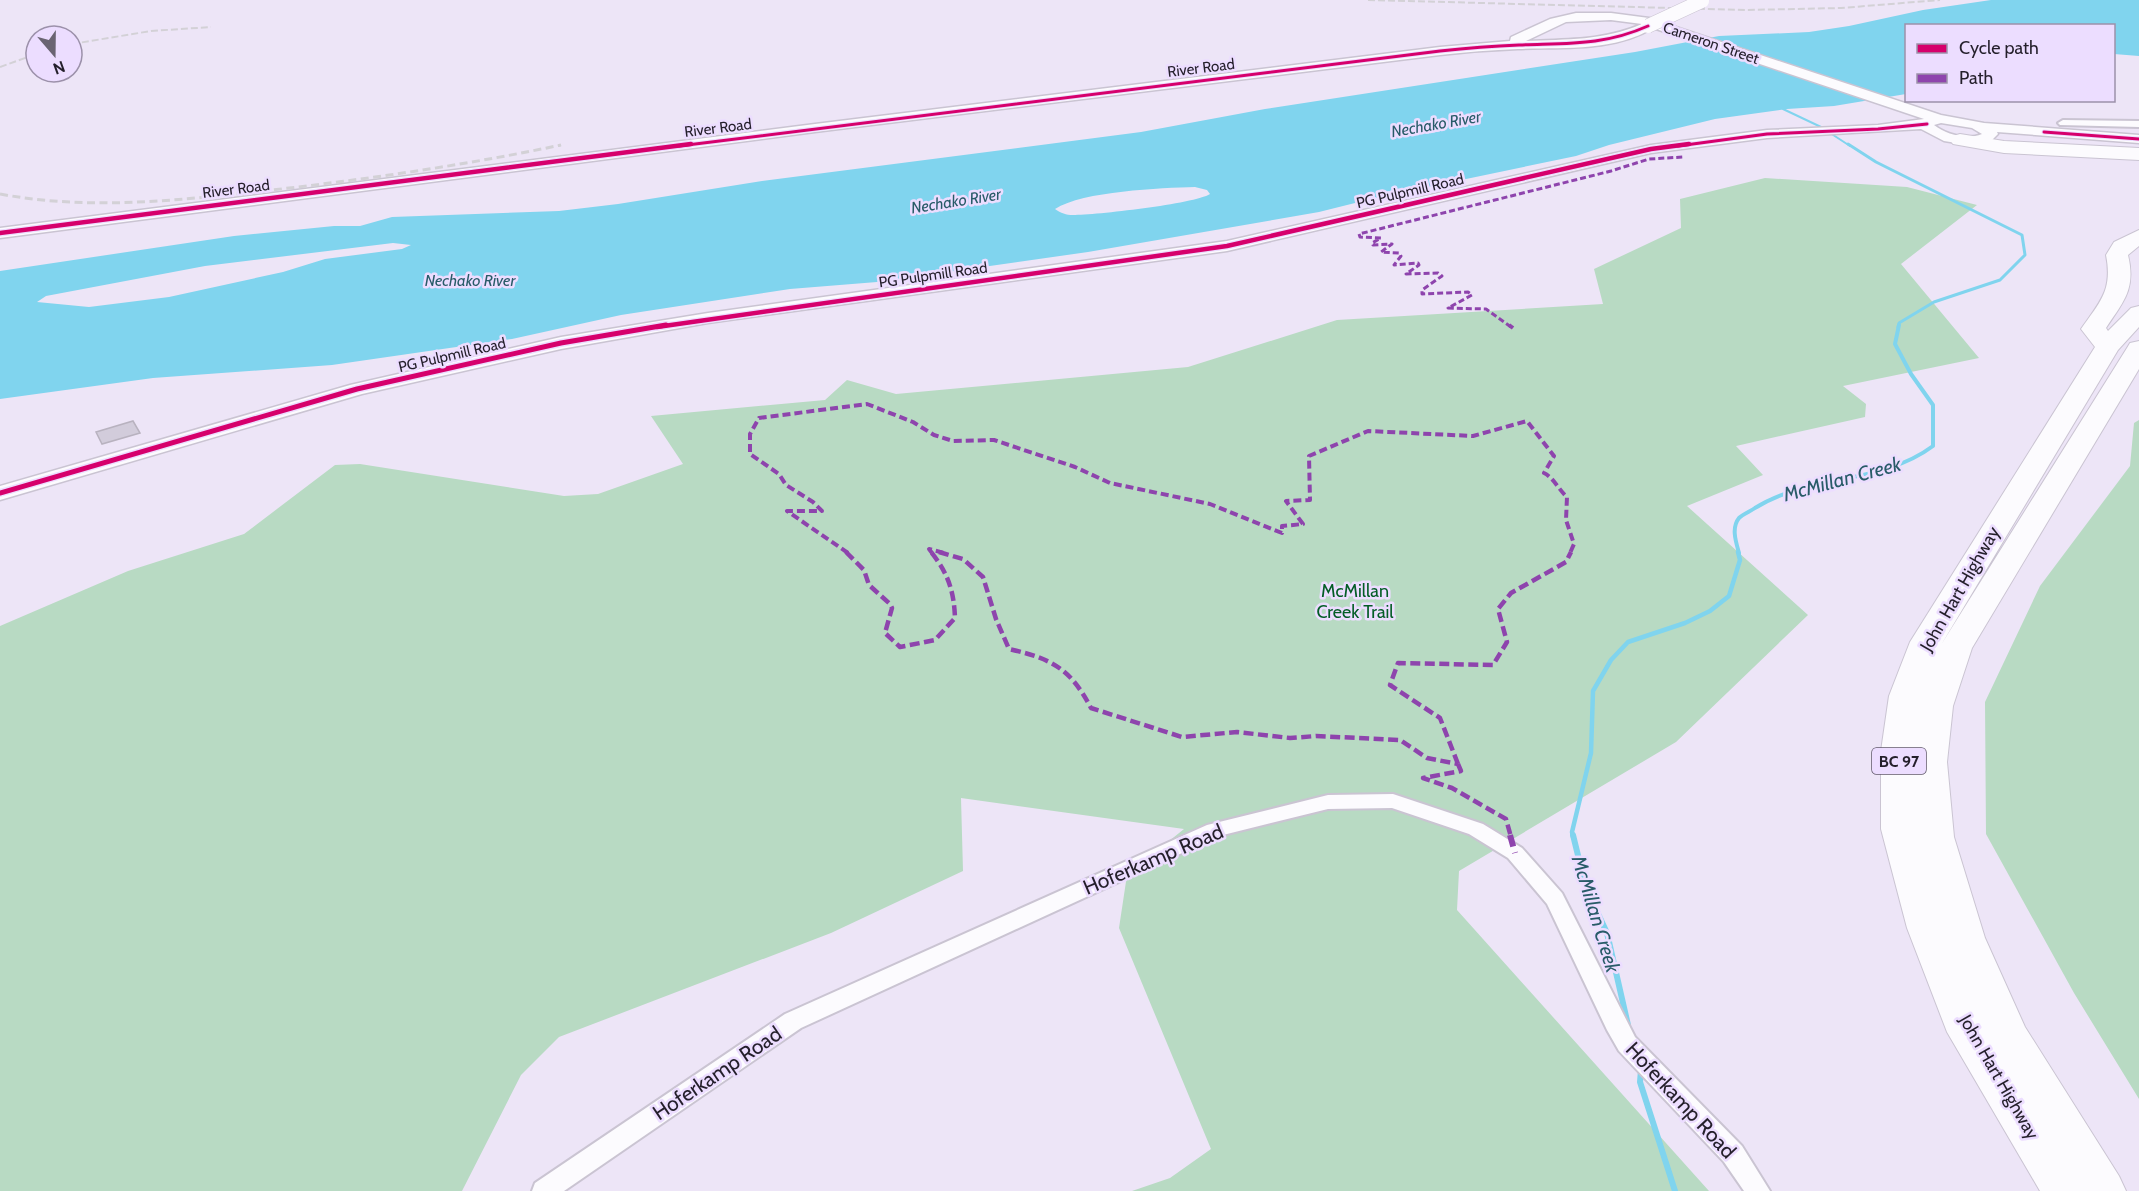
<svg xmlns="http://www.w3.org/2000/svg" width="2139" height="1191" font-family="Cabin,sans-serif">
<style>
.green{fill:#b8dac3}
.water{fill:#80d4ee;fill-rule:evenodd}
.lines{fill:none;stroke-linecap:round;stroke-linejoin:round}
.stream-far4{stroke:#80d4ee;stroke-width:2}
.stream-far3{stroke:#80d4ee;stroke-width:3}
.stream-far2{stroke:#80d4ee;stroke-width:4}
.stream-far1{stroke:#80d4ee;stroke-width:4.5}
.stream{stroke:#80d4ee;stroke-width:6}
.building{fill:#d2ccdb;stroke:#b8b2bf;stroke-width:1.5}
.street-casing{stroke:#cac4d2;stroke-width:4}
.secondary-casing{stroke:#cac4d2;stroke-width:3}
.highway-casing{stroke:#cac4d2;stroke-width:2}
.street{fill:#fcfbfe;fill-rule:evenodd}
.secondary{fill:#fcfbfe;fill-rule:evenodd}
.highway{fill:#fcfbfe;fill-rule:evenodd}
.rail-far1{stroke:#d3d1d6;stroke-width:2;stroke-dasharray:7 3;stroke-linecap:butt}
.rail{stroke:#d3d1d6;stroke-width:3;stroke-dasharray:8 4.5;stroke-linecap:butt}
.secondary-bridge-casing{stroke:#cac4d2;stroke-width:15;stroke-linecap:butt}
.secondary-bridge{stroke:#fcfbfe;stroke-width:14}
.quiet-far3{stroke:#8e44ad;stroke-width:3;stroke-dasharray:6 3;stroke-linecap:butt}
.quiet-far2{stroke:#8e44ad;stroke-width:4;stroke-dasharray:8 4;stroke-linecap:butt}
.quiet-far1{stroke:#8e44ad;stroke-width:4.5;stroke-dasharray:10 4.5;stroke-linecap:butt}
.quiet{stroke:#8e44ad;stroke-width:6;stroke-dasharray:12 6;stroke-linecap:butt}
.cycleway-far2-casing{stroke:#ecddff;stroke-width:5}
.cycleway-far1-casing{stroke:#ecddff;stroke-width:7}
.cycleway-casing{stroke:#ecddff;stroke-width:8}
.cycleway-far2{stroke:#d6006c;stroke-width:3}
.cycleway-far1{stroke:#d6006c;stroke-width:4.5}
.cycleway{stroke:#d6006c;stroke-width:5}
.labels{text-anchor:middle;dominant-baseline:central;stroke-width:5;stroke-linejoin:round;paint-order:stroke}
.far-street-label{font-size:15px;fill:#241f2b;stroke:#ecddff}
.far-water-label{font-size:16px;font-style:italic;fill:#285b68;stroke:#ecddff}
.shield{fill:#ecddff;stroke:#60586b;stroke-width:1.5}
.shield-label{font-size:16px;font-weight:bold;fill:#241f2b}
.street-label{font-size:18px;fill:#241f2b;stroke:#ecddff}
.park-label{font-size:18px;fill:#035d26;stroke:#ecddff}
.water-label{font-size:20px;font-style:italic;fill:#285b68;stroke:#ecddff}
.near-street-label{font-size:21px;fill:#241f2b;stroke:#ecddff}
</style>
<rect width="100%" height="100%" fill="#ede5f7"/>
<!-- green -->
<g class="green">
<path d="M1765 178 1907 187 1977 205 1901 264 1979 358 1843 386 1866 404 1865 417 1736 446 1763 475 1687 506 1808 615 1676 742 1459 871 1457 910 1709 1191H1132L1170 1178 1211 1149 1119 928 1127 875 1184 829 961 798 963 871 831 933 559 1037 521 1075 462 1191H0V626L128 571 244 534 335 465 360 464 564 496 598 494 683 464 651 416 825 400 847 380 896 394 1188 367 1337 320 1603 304 1594 269 1681 228 1680 199Z"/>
<path d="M2139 420V1099L2074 993 1986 834 1985 702 2040 586 2130 466 2134 423Z"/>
</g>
<!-- water -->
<path class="water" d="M1991 0H2139V56L2114 54V26H1906V94L1834 106 1787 109 1715 119 1609 145 1576 156 1375 198 1319 212 1088 252 877 282 790 289 621 315 512 339 332 365 153 378 0 399V271L234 236 334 226H360L392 217 559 211 618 204 762 181 1141 132 1265 109 1635 52 1719 36 1809 32 1849 26 1923 10ZM1195 187 1207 190 1210 194C1194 204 1095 215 1073 215 1066 215 1061 213 1055 209 1083 191 1161 188 1195 187ZM393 243 411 245 402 249 325 259 283 272 169 297 89 307 37 302 46 296 205 266Z"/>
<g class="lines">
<!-- stream-far4 -->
<path class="stream-far4" d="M1783 109 1821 127 1850 146"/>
<!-- stream-far3 -->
<path class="stream-far3" d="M1848 144 1876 162 2022 235 2025 255 2000 280 1934 302 1899 323 1898 327"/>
<!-- stream-far2 -->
<path class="stream-far2" d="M1739 553C1736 542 1731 528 1739 518 1743 514 1751 511 1755 508 1809 474 1881 485 1933 446V405L1911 374 1895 344 1899 325"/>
<!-- stream-far1 -->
<path class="stream-far1" d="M1573 837 1572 832 1591 753 1593 691 1611 660 1628 642 1685 623 1710 611 1729 596 1740 560 1738 552"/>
<!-- stream -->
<g class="stream">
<path d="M1573 835 1586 888 1607 933 1628 1025"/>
<path d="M1641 1070 1640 1082 1675 1191"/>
</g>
</g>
<!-- building -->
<path class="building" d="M133 421 140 433 102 444 96 432Z"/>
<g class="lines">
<!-- street casing -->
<g class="street-casing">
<g id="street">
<path d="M2063 120 2139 121V127L2060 125 2058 123Z"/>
<path d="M1393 794 1483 824 1522 848 1562 893 1635 1037 1742 1146 1770 1191H1744L1724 1162 1619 1051 1607 1030 1547 904 1508 858 1469 834 1392 808 1328 809 1219 836 801 1028 564 1191H532L535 1183 785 1014 1207 825 1328 795Z"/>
</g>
</g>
<!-- secondary casing -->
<g class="secondary-casing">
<path id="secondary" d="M1576 13H1611L1649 18 1941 115 1984 123 2139 135V143L1997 132 1998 134 1991 141 1969 145 1944 141 1921 129 1767 138 1651 153 1227 251 708 323 561 349 362 394 0 500V486L350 385 561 337 708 313 1227 241 1651 145 1767 130 1878 125 1924 119 1653 28C1614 52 1563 47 1518 49 1492 50 1466 52 1440 55L815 132 0 238V228L815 124 1440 47 1510 41 1511 37 1550 19ZM1611 20 1642 24C1603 41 1567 39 1526 41L1566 22ZM1941 123 1972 128 1982 134C1967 140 1947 135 1934 125Z"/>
</g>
<!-- highway casing -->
<g class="highway-casing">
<g id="highway">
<path d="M1960 134 2004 141 2139 148V160L2004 153 1953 144 1950 140 1953 136Z"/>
<path d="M2139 230V246L2128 255C2136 289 2124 301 2106 328L2108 331 2131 308 2139 306V327L2118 350 1941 645 2127 348 2130 343 2139 341V369L1972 648 1953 706 1947 762 1954 837 1985 938 2025 1027 2119 1176 2126 1191H2040L1947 1032 1907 928 1881 829V751L1889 696 1910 642 2095 347 2081 329C2100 302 2113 290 2106 255L2114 242Z"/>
</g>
</g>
<!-- street -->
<use href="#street" class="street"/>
<!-- secondary -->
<use href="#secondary" class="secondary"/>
<!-- highway -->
<use href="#highway" class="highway"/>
<!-- rail-far1 -->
<g class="rail-far1">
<path d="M1368 0 1747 10 1841 8 1940 0"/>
<path d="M72 44 151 31 211 27"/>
<path d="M0 67 36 54"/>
<path d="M558 146 561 145"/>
</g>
<!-- rail -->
<path class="rail" d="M0 194C92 211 181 200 272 190 369 179 466 165 561 145"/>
<!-- secondary-bridge casing -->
<g class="secondary-bridge-casing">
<path id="secondary-bridge" d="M1648 26 1702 1"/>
</g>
<!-- secondary-bridge -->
<use href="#secondary-bridge" class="secondary-bridge"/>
<!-- quiet-far3 -->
<path class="quiet-far3" d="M1511 327 1486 309 1448 308 1472 295 1468 292 1422 294V290L1442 276 1438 273 1406 274 1419 265 1418 263 1394 265 1401 256 1399 253 1381 252 1392 244 1373 245 1372 243 1381 238 1360 237 1359 234 1611 171 1649 159 1683 157"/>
<!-- quiet-far2 -->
<g class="quiet-far2">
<path d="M1509 325 1513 328"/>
<path d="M848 553 787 511H822L813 502 786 485 779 474 750 454V434L759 418 867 404 913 422 934 435 953 441 994 440 1075 467 1110 483 1210 504 1282 533V526L1303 524 1286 501 1310 500 1309 456 1368 431 1473 436 1527 421 1554 456 1544 473C1553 477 1559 490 1567 497L1566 520 1574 544 1570 553"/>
<path d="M932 553 929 549 944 553"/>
</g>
<!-- quiet-far1 -->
<g class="quiet-far1">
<path d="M846 552 864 570 869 585 890 604 892 608 885 633 900 647 935 640 955 618C954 591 948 573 931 552"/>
<path d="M939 552 963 559 983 577 996 619 1009 649C1052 659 1070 668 1091 708L1182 737 1237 732 1290 738 1316 736 1400 740 1427 758 1458 764"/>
<path d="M1458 764 1461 771 1423 778 1452 788 1506 819 1511 837"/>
<path d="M1458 764 1440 718 1390 685 1398 663 1493 665 1507 642 1498 609 1511 593 1566 562 1571 552"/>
</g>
<!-- quiet -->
<path class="quiet" d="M1510 835 1515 853"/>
<!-- cycleway-far2 casing -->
<g class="cycleway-far2-casing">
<g id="cycleway-far2">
<path d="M2044 132 2139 139"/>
<path d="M679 146 1440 51C1467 48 1493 46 1519 45 1567 43 1603 46 1648 26"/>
<path d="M1678 146 1767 134 1878 129 1927 124"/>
</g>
</g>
<!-- cycleway-far1 casing -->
<g class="cycleway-far1-casing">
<g id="cycleway-far1">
<path d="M0 233 691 144"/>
<path d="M657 327 1227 246 1651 149 1689 144"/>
</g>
</g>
<!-- cycleway casing -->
<g class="cycleway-casing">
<path id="cycleway" d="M0 493 357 389 561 343 666 325"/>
</g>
<!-- cycleway-far2 -->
<use href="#cycleway-far2" class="cycleway-far2"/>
<!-- cycleway-far1 -->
<use href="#cycleway-far1" class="cycleway-far1"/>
<!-- cycleway -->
<use href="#cycleway" class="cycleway"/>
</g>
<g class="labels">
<!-- far-street labels -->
<g class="far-street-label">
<text transform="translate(1711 43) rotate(19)">Cameron Street</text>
<text transform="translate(1201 68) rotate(-7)">River Road</text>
<text transform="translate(718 128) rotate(-7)">River Road</text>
<text transform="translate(236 189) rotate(-7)">River Road</text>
<text transform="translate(1410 191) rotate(-13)">PG Pulpmill Road</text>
<text transform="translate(933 275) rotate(-8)">PG Pulpmill Road</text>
<text transform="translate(452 355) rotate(-13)">PG Pulpmill Road</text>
</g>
<!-- far-water labels -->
<g class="far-water-label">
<text transform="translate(1436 124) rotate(-10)">Nechako River</text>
<text transform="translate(956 201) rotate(-9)">Nechako River</text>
<text x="470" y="280">Nechako River</text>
</g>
<!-- shield labels -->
<rect class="shield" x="1872" y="748" width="54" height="26" rx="4.5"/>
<g class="shield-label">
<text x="1899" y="761">BC 97</text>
</g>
<!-- street labels -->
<g class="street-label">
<text transform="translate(1960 589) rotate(-60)">John Hart Highway</text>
<text transform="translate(1999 1077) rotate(60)">John Hart Highway</text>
</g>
<!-- park labels -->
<g class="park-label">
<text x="1355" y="591">McMillan<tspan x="1355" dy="21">Creek Trail</tspan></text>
</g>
<!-- water labels -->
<g class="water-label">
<text transform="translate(1842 479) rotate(-15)">McMillan Creek</text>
<text transform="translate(1596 914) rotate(73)">McMillan Creek</text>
</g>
<!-- near-street labels -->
<g class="near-street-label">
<text transform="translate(1153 859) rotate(-23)">Hoferkamp Road</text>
<text transform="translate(717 1073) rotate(-34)">Hoferkamp Road</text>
<text transform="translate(1681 1100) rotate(47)">Hoferkamp Road</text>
</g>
</g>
<!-- legend -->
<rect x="1905" y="24" width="210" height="78" fill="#ecddff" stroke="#9c91aa" stroke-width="1.5"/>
<rect x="1917" y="44" width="30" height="9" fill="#d6006c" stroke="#9c91aa" stroke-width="1.5"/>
<text x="1959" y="54" font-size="18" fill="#241f2b">Cycle path</text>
<rect x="1917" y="74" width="30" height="9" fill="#8e44ad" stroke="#9c91aa" stroke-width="1.5"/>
<text x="1959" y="84" font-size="18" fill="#241f2b">Path</text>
<!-- north arrow -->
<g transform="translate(54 54) rotate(160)"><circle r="28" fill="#ecddff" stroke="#9c91aa" stroke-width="1.5"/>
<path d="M0-4.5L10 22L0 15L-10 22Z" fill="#6a6472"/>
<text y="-9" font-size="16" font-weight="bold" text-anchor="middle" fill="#241f2b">N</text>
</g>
</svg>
